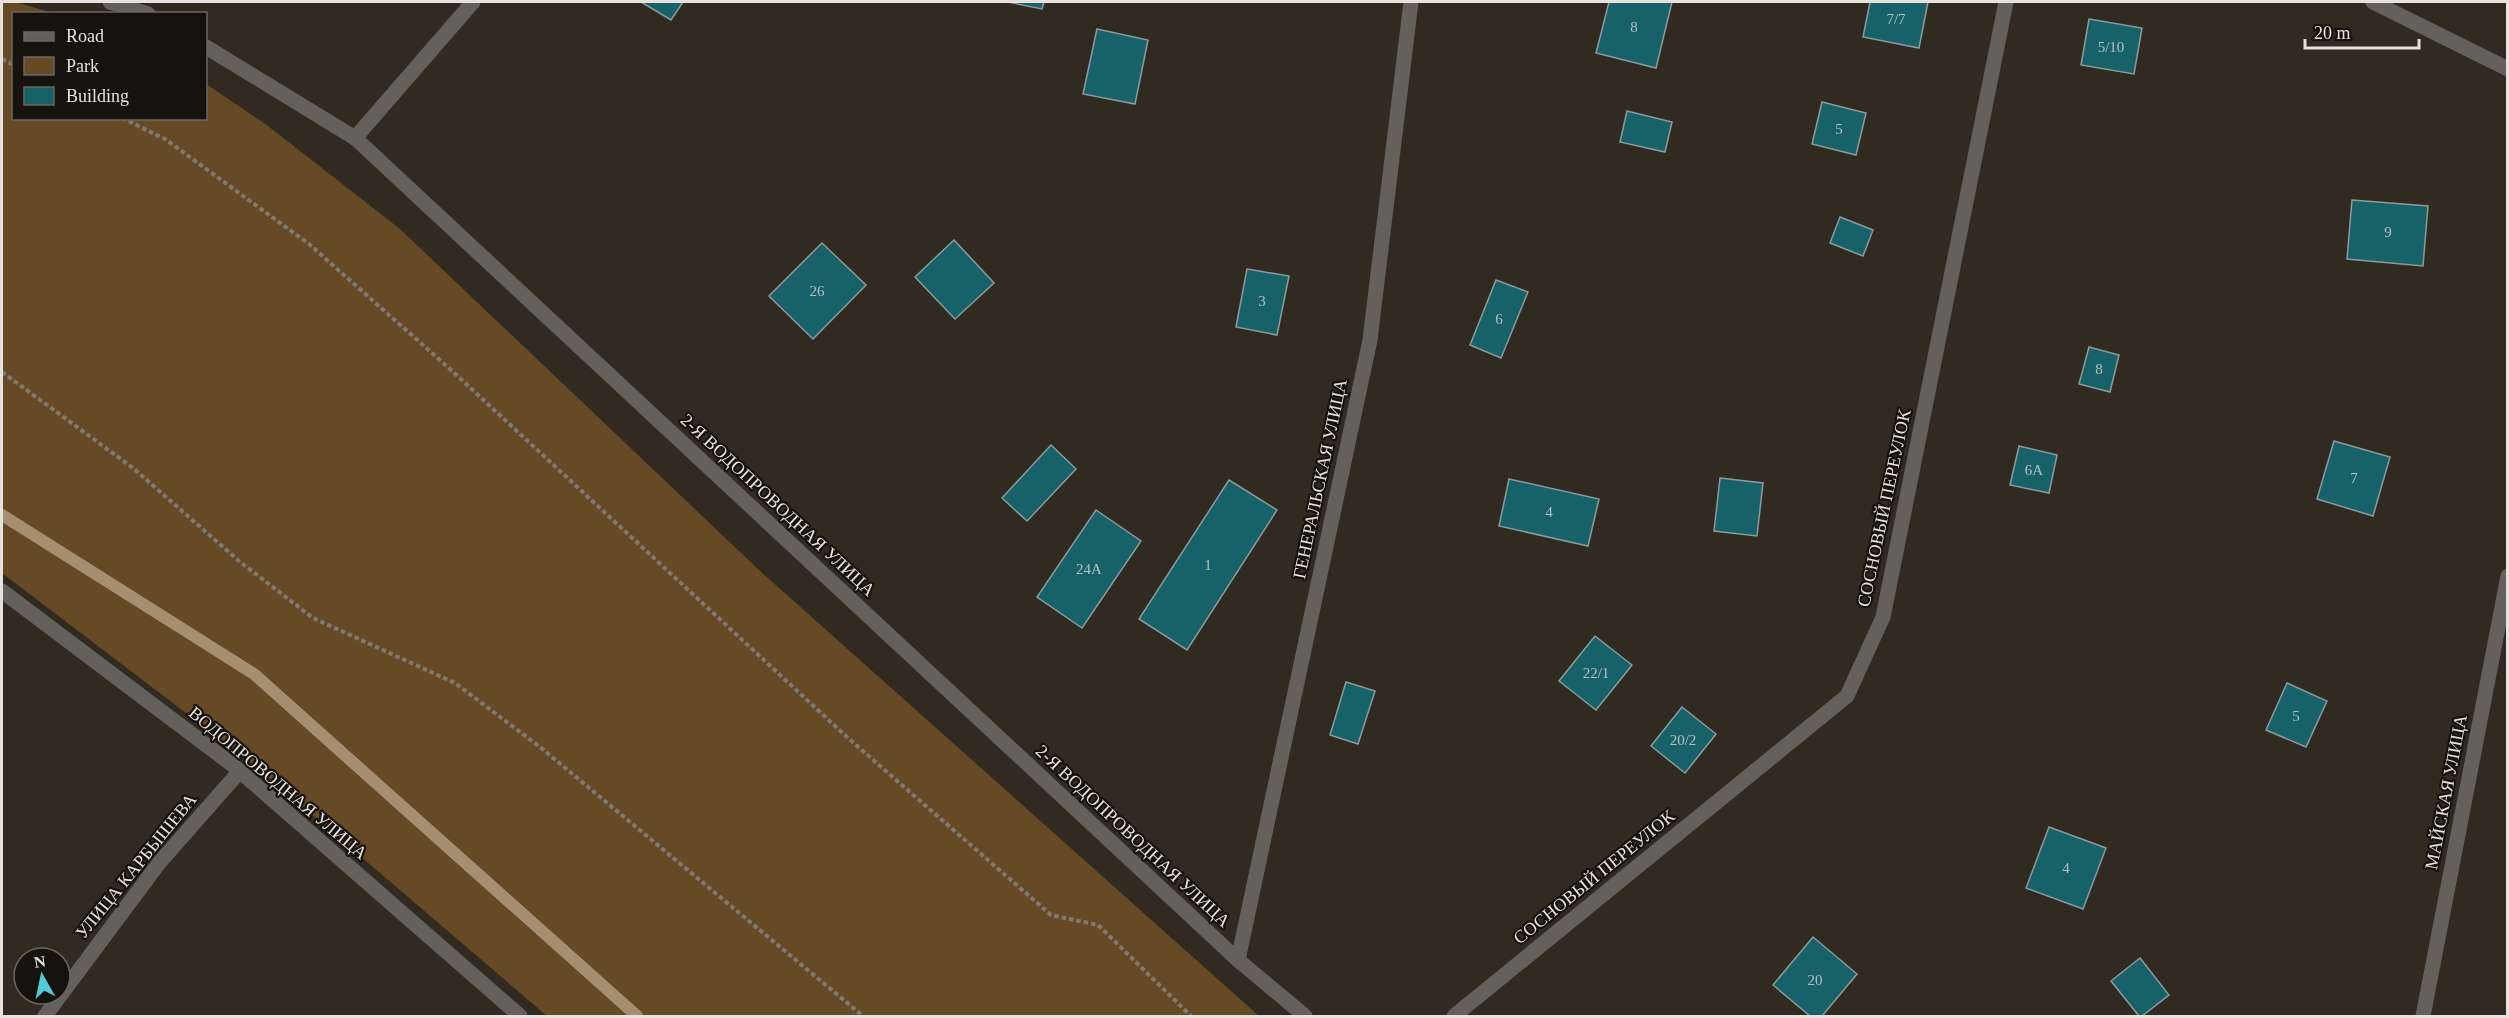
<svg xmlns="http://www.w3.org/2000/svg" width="2509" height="1018" font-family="Georgia,serif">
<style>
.green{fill:#664a25}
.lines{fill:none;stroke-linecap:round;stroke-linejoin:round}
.stream{stroke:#a68e70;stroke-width:12}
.building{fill:#176168;stroke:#8b9b9d;stroke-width:1.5}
.path{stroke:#817a73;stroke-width:4;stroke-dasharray:4.5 3;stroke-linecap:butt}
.street{stroke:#64605c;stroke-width:15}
.labels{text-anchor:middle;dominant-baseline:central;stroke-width:4.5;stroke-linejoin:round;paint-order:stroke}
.number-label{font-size:15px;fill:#b3c2c0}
.street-label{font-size:18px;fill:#e7e2dd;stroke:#16130f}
</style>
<rect width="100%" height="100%" fill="#312a21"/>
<!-- green -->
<path class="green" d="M2 2H15L53 13 14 14V118H206V84L268 126 400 229 759 570 1259 1016H547L249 761 2 573Z"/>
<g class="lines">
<!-- stream -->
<path class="stream" d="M2 515 254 674 637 1016"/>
</g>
<!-- building -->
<g class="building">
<path d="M641 2H683L671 20Z"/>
<path d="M1008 2H1044L1042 9Z"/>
<path d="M1609 2H1672L1656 68 1596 53Z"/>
<path d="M1870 2H1928L1919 48 1863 37Z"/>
<path d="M2089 19 2142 28 2134 74 2081 65Z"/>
<path d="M1097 29 1148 40 1135 104 1083 94Z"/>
<path d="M1822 102 1866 113 1856 155 1812 144Z"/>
<path d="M1627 111 1672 122 1665 152 1620 142Z"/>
<path d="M2352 200 2428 206 2423 266 2347 259Z"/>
<path d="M1840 217 1873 230 1863 256 1830 243Z"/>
<path d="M954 240 994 283 955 319 915 277Z"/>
<path d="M822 243 866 285 813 339 769 296Z"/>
<path d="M1247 269 1289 276 1277 335 1236 327Z"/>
<path d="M1496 280 1528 292 1501 358 1470 345Z"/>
<path d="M2089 347 2119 355 2110 392 2079 384Z"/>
<path d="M2334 441 2390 457 2373 516 2317 499Z"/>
<path d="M1051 445 1076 469 1027 521 1002 498Z"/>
<path d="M2019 446 2057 455 2049 493 2010 485Z"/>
<path d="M1720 478 1763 483 1757 536 1714 531Z"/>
<path d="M1509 479 1599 499 1588 546 1499 526Z"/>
<path d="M1229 480 1277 510 1187 650 1139 619Z"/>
<path d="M1096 510 1141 541 1082 628 1037 597Z"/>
<path d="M1595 636 1632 665 1596 710 1559 681Z"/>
<path d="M1346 682 1375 691 1358 744 1330 735Z"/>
<path d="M2287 683 2327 701 2306 747 2266 730Z"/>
<path d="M1682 707 1716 734 1685 773 1651 746Z"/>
<path d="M2049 827 2106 848 2083 909 2026 888Z"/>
<path d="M1813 937 1857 974 1822 1016H1810L1773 985Z"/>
<path d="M2140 958 2169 995 2142 1016H2139L2111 981Z"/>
</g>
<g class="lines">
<!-- path -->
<g class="path">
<path d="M2 59 14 65"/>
<path d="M122 118 165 139 309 244 450 369 848 738 1051 915 1098 925 1191 1016"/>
<path d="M2 372 133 468 239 561 313 618 455 683 540 747 863 1016"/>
</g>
<!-- street -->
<g class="street">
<path d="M110 2 148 14"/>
<path d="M2373 2 2508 69"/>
<path d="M206 47 355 138 1238 960 1305 1016"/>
<path d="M355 138 473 2"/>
<path d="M2 591 234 766 520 1016"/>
<path d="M1238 960 1370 340 1411 2"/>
<path d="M45 1016 159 863 240 771"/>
<path d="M1454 1016 1847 696 1883 617 2006 2"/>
<path d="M2423 1016 2508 576"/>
</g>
</g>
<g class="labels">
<!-- number labels -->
<g class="number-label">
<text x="1896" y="19">7/7</text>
<text x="1634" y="27">8</text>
<text x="2111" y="47">5/10</text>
<text x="1839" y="129">5</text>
<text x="2388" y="232">9</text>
<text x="817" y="291">26</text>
<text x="1262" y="301">3</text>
<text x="1499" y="319">6</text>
<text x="2099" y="369">8</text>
<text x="2034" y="470">6А</text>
<text x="2354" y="478">7</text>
<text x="1549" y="512">4</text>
<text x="1208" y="565">1</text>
<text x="1089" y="569">24А</text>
<text x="1596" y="673">22/1</text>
<text x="2296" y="716">5</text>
<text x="1683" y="740">20/2</text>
<text x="2066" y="868">4</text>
<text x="1815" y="980">20</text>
</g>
<!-- street labels -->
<g class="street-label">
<text transform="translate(1320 479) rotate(-78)">ГЕНЕРАЛЬСКАЯ УЛИЦА</text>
<text transform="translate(778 505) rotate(43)">2-Я ВОДОПРОВОДНАЯ УЛИЦА</text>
<text transform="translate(1884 508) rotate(-78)">СОСНОВЫЙ ПЕРЕУЛОК</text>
<text transform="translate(278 783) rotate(40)">ВОДОПРОВОДНАЯ УЛИЦА</text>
<text transform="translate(2446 792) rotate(-79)">МАЙСКАЯ УЛИЦА</text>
<text transform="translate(1133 836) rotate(43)">2-Я ВОДОПРОВОДНАЯ УЛИЦА</text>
<text transform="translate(136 866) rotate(-51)">УЛИЦА КАРБЫШЕВА</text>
<text transform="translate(1594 877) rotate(-39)">СОСНОВЫЙ ПЕРЕУЛОК</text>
</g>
</g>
<!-- border -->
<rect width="2509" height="1018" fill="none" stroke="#e7e2dd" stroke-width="6"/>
<!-- legend -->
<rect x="12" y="12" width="195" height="108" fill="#16130f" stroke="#6a6661" stroke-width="1.5"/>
<rect x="24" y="32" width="30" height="9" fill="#64605c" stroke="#6a6661" stroke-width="1.5"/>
<text x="66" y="42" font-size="18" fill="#e7e2dd">Road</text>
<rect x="24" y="57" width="30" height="18" fill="#664a25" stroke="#6a6661" stroke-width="1.5"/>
<text x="66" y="72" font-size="18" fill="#e7e2dd">Park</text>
<rect x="24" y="87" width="30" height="18" fill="#176168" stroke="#6a6661" stroke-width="1.5"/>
<text x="66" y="102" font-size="18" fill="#e7e2dd">Building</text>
<!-- north arrow -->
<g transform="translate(42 976) rotate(351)"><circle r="28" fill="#16130f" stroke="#6a6661" stroke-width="1.5"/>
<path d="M0-4.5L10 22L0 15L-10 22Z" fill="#52cbd8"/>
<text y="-9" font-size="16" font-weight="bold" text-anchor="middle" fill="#e7e2dd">N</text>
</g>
<!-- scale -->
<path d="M2305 39v9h114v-9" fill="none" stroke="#e7e2dd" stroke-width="3"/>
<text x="2314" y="39" font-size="18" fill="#e7e2dd" stroke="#16130f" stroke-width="4.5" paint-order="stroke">20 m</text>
</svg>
